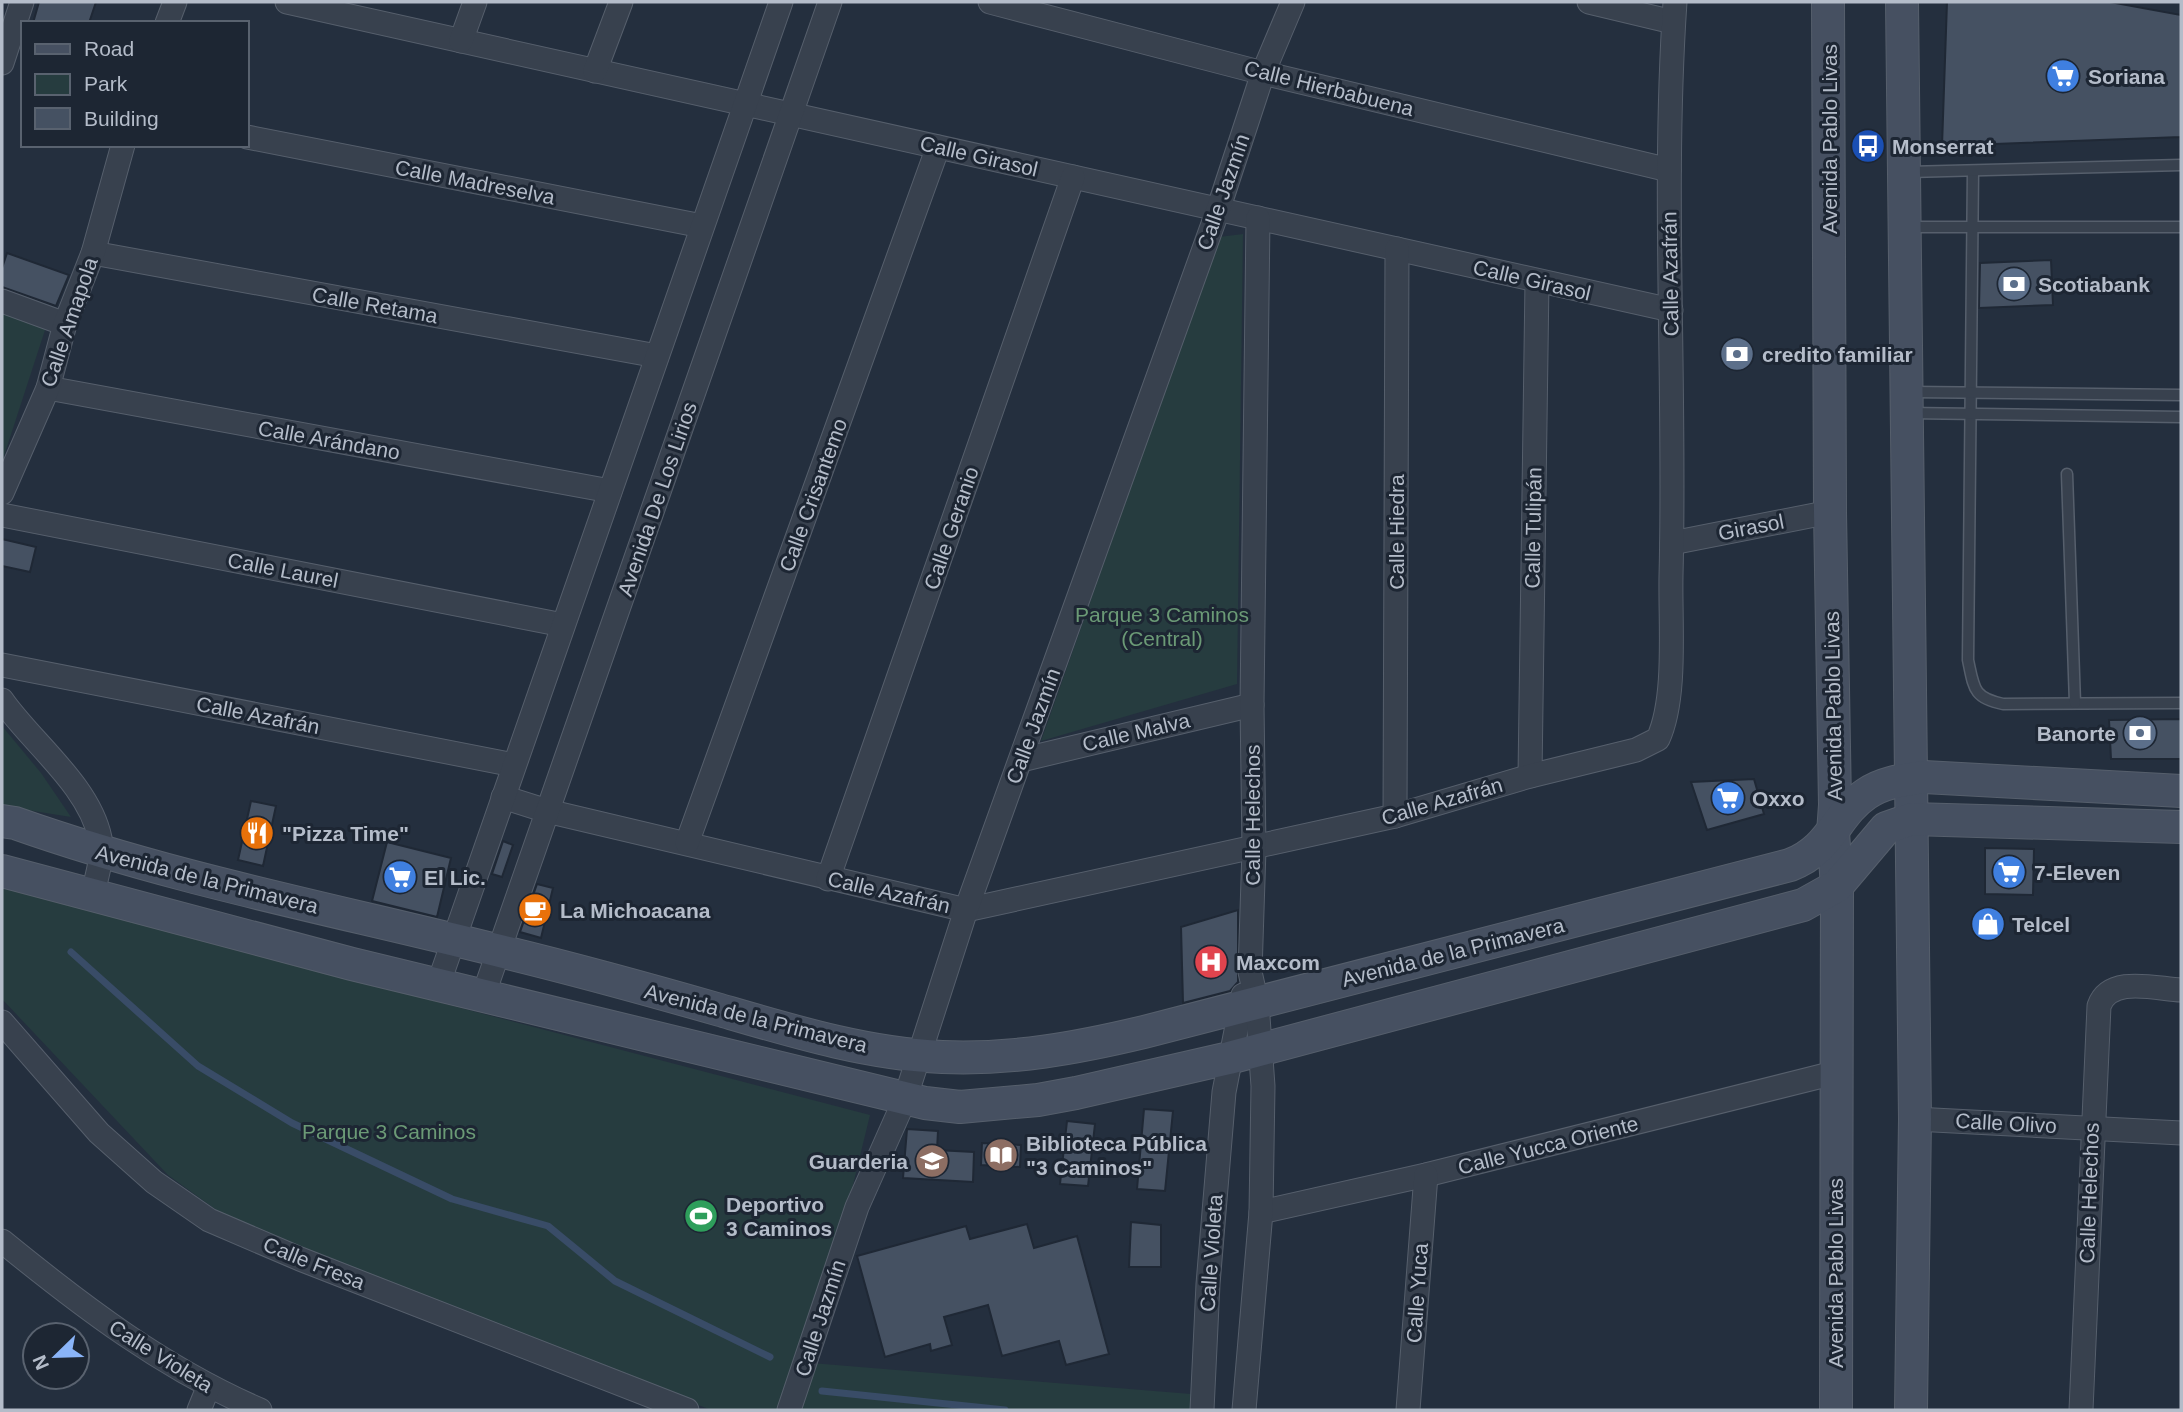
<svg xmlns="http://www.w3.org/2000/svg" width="2183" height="1412" font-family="Helvetica,sans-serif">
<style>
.green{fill:#263c3f}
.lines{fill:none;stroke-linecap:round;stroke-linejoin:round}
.stream{stroke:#394c67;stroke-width:7}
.building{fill:#455162;stroke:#1f2835;stroke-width:2}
.lane-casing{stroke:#565f6c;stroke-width:13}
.street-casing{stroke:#565f6c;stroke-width:25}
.secondary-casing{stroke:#565f6c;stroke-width:34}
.lane{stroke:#38414e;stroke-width:10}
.street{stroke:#38414e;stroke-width:23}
.secondary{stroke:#465061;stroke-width:32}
.labels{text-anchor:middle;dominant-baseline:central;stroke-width:6;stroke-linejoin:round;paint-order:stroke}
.poi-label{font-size:21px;font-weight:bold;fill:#b4bcc9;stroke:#1d2633;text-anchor:start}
.street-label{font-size:21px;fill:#b4bcc9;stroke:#1d2633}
.park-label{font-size:21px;fill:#6b9a76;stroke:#1d2633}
</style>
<rect width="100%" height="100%" fill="#242f3e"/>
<!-- green -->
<g class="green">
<path d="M1243 234 1237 684 1041 741 1219 237Z"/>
<path d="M2 310 46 327 2 462Z"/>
<path d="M2 726 41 773 71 817 2 806Z"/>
<path d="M2 888 870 1115 851 1193 799 1362 1191 1394 1190 1410H789L797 1366 778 1410H711L226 1217 168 1175 2 999Z"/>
</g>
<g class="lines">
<!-- stream -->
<g class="stream">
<path d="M71 952 198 1066 292 1123 452 1199 548 1226 615 1281 770 1357"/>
<path d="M822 1391 1005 1410"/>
</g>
</g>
<!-- building -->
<g class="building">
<path d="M39 2H96L89 23H33Z"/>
<path d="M1947 2H2110L2181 15V137L1942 146Z"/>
<path d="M7 253 69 275 56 306 2 287V268Z"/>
<path d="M2051 260 2053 305 1979 308 1980 263Z"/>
<path d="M2 539 36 547 30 572 2 566Z"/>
<path d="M2181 719V759H2111L2109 720Z"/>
<path d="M1754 779 1764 814 1707 830 1691 782Z"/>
<path d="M251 801 276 806 263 866 238 860Z"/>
<path d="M503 841 513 845 502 877 492 874Z"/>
<path d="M387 842 451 858 437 917 372 901Z"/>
<path d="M1985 848 2034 849 2033 895 1985 894Z"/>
<path d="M537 884 553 888 541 938 520 932Z"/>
<path d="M1238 910V982L1230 991 1183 1003 1181 927Z"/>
<path d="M1144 1109 1173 1111 1165 1191 1137 1189Z"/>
<path d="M1067 1121 1095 1124 1088 1186 1060 1184Z"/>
<path d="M907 1129 938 1131 937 1150 974 1152 973 1182 903 1178Z"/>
<path d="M982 1143 1021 1145 1020 1167 981 1165Z"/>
<path d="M1131 1222 1161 1225V1267H1129Z"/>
<path d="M1027 1224 1034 1248 1077 1236 1109 1354 1066 1365 1059 1341 1002 1356 988 1305 944 1317 952 1345 931 1351 930 1344 885 1357 857 1256 966 1226 970 1239Z"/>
</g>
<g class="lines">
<!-- lane casing -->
<g class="lane-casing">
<g id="lane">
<path d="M1973 171 1968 660C1974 688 1973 698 2003 704L2181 703"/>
<path d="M1908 172 2181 165"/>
<path d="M1908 227H2181"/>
<path d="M1911 392 2181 395"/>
<path d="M1908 413 2181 417"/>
<path d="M2067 474 2075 703"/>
</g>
</g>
<!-- street casing -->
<g class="street-casing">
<g id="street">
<path d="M287 2 1671 310"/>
<path d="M990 2 1263 73 1669 170"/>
<path d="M1589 2 1673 22"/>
<path d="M167 23 175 2"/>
<path d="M461 41 475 2"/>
<path d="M2 63 22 2"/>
<path d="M595 71 621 2"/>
<path d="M247 137 702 226"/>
<path d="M93 253 657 356"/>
<path d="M2 301 65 324"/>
<path d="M48 388 610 491"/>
<path d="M2 493 48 388 65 324 93 253 123 145"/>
<path d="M2 515 563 625"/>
<path d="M1672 543 1830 512"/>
<path d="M2 665 514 765"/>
<path d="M2 700C31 742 89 785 100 838 104 857 96 878 92 897"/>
<path d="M1021 760 1252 705"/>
<path d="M1530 776 1537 281"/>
<path d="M503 797 547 811 966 910 1395 816 1530 776 1636 750 1658 739C1677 698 1670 623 1671 576 1676 385 1662 193 1675 2"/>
<path d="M1395 816 1397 249"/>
<path d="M687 843 938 147"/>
<path d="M828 879 1073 177"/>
<path d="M438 985 781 2"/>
<path d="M483 996 830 2"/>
<path d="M2 1022 99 1133 154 1182 209 1220 300 1259 687 1410"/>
<path d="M1915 1119 2181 1133"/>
<path d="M1261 1212 1426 1175 1834 1073"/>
<path d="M2 1241C83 1307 163 1368 260 1410"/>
<path d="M199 1410 208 1388"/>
<path d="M789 1410 857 1207 905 1099 966 910 1218 210 1263 73 1293 2"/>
<path d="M1202 1410 1208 1284 1224 1092 1243 995"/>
<path d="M1244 1410 1261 1212 1263 1086 1257 1003 1250 972 1254 849 1252 705 1258 218"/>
<path d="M1408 1410 1426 1175"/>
<path d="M2081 1410 2099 1006C2110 975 2156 989 2181 990"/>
</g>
</g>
<!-- secondary casing -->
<g class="secondary-casing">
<g id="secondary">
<path d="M1828 2 1830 512 1835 805 1833 833 1837 886 1836 1410"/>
<path d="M1902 2 1915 1119 1911 1410"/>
<path d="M2 821 15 823C173 879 337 910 500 951 574 969 647 989 720 1010 792 1031 867 1054 942 1057 1012 1060 1077 1048 1144 1032L1790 865C1832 849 1835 815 1866 794 1883 782 1904 780 1924 777L2181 791"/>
<path d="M2 871 352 964 925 1103 960 1107 1038 1100 1076 1093 1229 1058 1803 905 1837 886 1886 828 1912 819 2181 827"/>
</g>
</g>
<!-- lane -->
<use href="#lane" class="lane"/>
<!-- street -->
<use href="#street" class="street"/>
<!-- secondary -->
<use href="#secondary" class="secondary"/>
</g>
<!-- icons -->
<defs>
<g id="supermarket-disc" transform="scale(1.75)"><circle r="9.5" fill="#3f7fe0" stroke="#1d2633"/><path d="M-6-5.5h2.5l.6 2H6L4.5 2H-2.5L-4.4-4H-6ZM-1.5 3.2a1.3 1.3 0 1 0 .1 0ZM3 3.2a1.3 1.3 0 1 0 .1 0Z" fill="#fff"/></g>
<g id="bus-disc" transform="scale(1.75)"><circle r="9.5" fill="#1a4fb4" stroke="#1d2633"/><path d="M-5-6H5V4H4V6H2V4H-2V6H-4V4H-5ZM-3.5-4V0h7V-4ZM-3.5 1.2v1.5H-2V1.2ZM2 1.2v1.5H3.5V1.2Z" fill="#fff"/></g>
<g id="bank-disc" transform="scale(1.75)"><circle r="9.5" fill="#5c6f8a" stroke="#1d2633"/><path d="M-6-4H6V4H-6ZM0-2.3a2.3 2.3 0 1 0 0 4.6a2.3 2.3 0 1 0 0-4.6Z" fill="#fff"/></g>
<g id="restaurant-disc" transform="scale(1.75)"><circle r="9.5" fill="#e8710a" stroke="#1d2633"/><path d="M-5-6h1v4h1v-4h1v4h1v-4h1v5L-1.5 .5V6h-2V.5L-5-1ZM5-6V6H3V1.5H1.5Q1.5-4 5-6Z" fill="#fff"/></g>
<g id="cafe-disc" transform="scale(1.75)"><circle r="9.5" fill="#e8710a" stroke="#1d2633"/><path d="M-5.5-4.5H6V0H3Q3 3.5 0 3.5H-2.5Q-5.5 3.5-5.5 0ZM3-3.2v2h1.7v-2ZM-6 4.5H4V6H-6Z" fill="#fff"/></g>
<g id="shop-disc" transform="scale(1.75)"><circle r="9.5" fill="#3f7fe0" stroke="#1d2633"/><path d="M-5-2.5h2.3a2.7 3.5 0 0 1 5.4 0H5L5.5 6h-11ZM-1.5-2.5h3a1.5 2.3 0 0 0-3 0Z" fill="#fff"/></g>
<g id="hospital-disc" transform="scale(1.75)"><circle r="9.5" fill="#e0444e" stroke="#1d2633"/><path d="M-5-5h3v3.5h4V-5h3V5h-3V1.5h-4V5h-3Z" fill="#fff"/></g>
<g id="library-disc" transform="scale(1.75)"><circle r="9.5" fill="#8d6e63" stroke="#1d2633"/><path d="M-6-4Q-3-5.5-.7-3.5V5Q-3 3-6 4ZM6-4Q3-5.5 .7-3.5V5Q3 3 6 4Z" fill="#fff"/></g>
<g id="school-disc" transform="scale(1.75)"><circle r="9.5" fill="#8d6e63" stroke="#1d2633"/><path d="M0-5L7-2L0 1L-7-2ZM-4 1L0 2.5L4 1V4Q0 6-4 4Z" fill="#fff"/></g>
<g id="stadium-disc" transform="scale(1.75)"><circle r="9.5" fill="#2e9e5b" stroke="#1d2633"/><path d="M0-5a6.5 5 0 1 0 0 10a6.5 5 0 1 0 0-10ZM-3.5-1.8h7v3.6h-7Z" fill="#fff"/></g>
</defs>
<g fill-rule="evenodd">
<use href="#supermarket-disc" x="2063" y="76"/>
<use href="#bus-disc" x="1868" y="146"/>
<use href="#bank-disc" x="2014" y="284"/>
<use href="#bank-disc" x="1737" y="354"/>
<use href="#bank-disc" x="2140" y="733"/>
<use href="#supermarket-disc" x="1728" y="798"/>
<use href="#restaurant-disc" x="257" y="833"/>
<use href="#supermarket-disc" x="2009" y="872"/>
<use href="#supermarket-disc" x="400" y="877"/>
<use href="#cafe-disc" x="535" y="910"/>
<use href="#shop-disc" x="1988" y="924"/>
<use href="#hospital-disc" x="1211" y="962"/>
<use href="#library-disc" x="1001" y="1155"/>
<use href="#school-disc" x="932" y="1161"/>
<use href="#stadium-disc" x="701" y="1216"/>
</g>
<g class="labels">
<!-- poi labels -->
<g class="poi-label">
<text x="2088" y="76">Soriana</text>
<text x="1892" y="146">Monserrat</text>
<text x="2038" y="284">Scotiabank</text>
<text x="1762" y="354">credito familiar</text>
<text x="2116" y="733" text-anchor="end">Banorte</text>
<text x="1752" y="798">Oxxo</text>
<text x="282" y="833">"Pizza Time"</text>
<text x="2034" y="872">7-Eleven</text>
<text x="424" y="877">El Lic.</text>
<text x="560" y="910">La Michoacana</text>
<text x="2012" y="924">Telcel</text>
<text x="1236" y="962">Maxcom</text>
<text x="1026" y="1143">Biblioteca Pública<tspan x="1026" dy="24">"3 Caminos"</tspan></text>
<text x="908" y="1161" text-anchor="end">Guarderia</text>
<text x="726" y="1204">Deportivo<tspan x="726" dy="24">3 Caminos</tspan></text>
</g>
<!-- street labels -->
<g class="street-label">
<text transform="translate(1329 88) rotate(14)">Calle Hierbabuena</text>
<text transform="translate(1829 139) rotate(-90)">Avenida Pablo Livas</text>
<text transform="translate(979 156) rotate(13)">Calle Girasol</text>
<text transform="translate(475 182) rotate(11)">Calle Madreselva</text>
<text transform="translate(1223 192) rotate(-71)">Calle Jazmín</text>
<text transform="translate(1670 274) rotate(-91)">Calle Azafrán</text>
<text transform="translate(1532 280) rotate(13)">Calle Girasol</text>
<text transform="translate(375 305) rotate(10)">Calle Retama</text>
<text transform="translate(69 322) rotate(-71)">Calle Amapola</text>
<text transform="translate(329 440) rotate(10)">Calle Arándano</text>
<text transform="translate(813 495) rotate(-70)">Calle Crisantemo</text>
<text transform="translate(657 499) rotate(-71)">Avenida De Los Lirios</text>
<text transform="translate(1751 527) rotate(-11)">Girasol</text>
<text transform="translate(951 528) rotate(-71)">Calle Geranio</text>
<text transform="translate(1533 528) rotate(-89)">Calle Tulipán</text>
<text transform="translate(1396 532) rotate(-90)">Calle Hiedra</text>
<text transform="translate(283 570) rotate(11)">Calle Laurel</text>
<text transform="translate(1833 706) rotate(-91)">Avenida Pablo Livas</text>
<text transform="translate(258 715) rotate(11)">Calle Azafrán</text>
<text transform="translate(1033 726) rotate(-70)">Calle Jazmín</text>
<text transform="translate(1136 732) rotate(-13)">Calle Malva</text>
<text transform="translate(1442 801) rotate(-16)">Calle Azafrán</text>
<text transform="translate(1252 815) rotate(-90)">Calle Helechos</text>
<text transform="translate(207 879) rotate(14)">Avenida de la Primavera</text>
<text transform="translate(889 892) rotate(13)">Calle Azafrán</text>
<text transform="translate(1453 952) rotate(-14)">Avenida de la Primavera</text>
<text transform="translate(756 1018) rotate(14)">Avenida de la Primavera</text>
<text transform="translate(2006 1123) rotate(3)">Calle Olivo</text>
<text transform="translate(1548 1145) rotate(-14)">Calle Yucca Oriente</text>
<text transform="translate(2089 1193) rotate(-88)">Calle Helechos</text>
<text transform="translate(1211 1253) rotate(-86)">Calle Violeta</text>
<text transform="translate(314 1263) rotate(22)">Calle Fresa</text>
<text transform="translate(1835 1273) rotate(-90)">Avenida Pablo Livas</text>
<text transform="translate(1417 1293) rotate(-86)">Calle Yuca</text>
<text transform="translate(820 1318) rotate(-72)">Calle Jazmín</text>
<text transform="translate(161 1356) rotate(32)">Calle Violeta</text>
</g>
<!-- park labels -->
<g class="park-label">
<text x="1162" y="614">Parque 3 Caminos<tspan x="1162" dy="24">(Central)</tspan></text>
<text x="389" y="1131">Parque 3 Caminos</text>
</g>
</g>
<!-- border -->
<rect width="2183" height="1412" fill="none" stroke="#b4bcc9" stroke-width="7"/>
<!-- legend -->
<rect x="21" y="21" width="228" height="126" fill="#1d2633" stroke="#59626f" stroke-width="2"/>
<rect x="35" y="44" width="35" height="10" fill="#465061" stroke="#59626f" stroke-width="2"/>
<text x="84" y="56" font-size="21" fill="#b4bcc9">Road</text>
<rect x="35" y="74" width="35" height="21" fill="#263c3f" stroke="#59626f" stroke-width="2"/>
<text x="84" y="91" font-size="21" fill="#b4bcc9">Park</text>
<rect x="35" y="108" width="35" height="21" fill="#455162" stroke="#59626f" stroke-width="2"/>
<text x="84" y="126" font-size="21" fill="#b4bcc9">Building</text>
<!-- north arrow -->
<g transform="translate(56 1356) rotate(247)"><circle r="33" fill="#1d2633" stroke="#59626f" stroke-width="2"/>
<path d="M0-5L12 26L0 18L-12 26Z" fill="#8ab4f8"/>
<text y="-10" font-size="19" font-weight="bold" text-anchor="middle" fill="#b4bcc9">N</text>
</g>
</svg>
